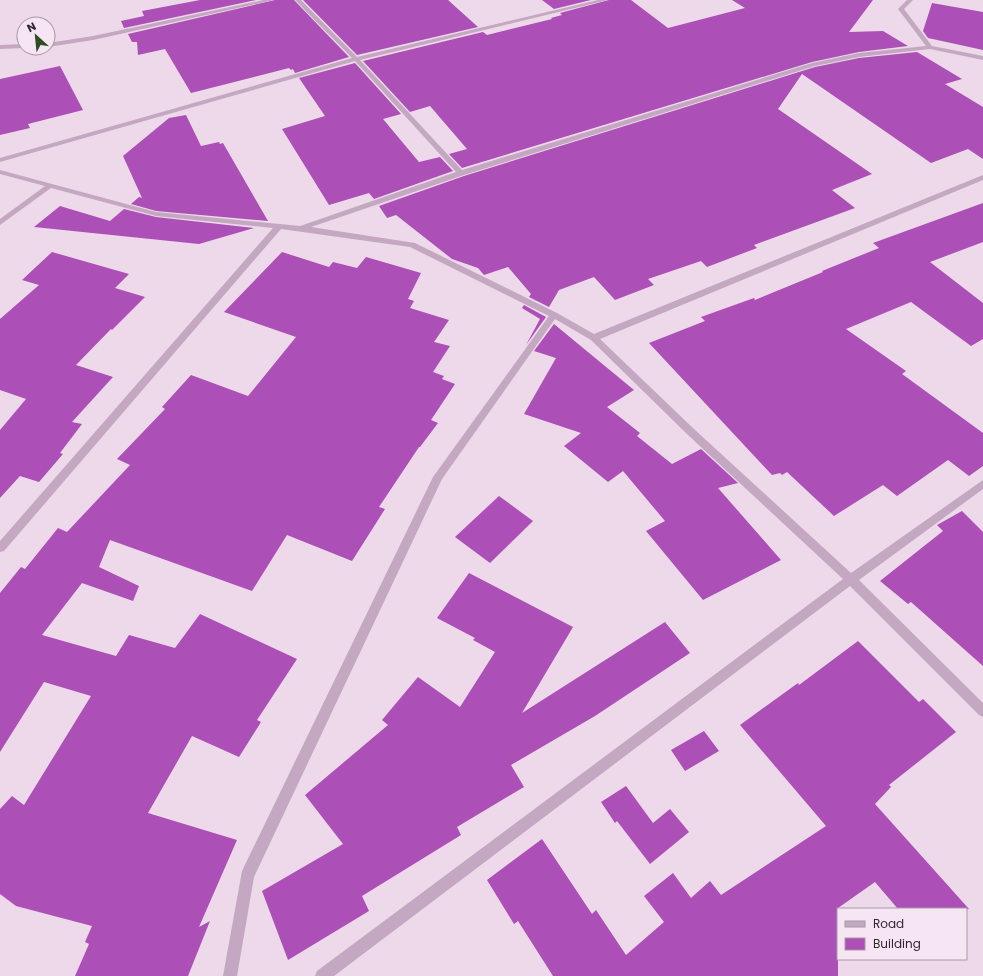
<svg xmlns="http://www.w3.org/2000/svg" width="983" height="976" font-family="Poppins,sans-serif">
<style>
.building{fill:#ac4fb6}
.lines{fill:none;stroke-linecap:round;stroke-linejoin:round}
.minor{fill:#c4a7c0;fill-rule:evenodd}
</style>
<rect width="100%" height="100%" fill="#edd9ea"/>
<!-- building -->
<g class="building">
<path d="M200 0H256L124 28 121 21 144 16 142 11Z"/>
<path d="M275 0H294L349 57 295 73 293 69 291 70 289 68 191 93 165 49 138 55 137 42H132L128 34Z"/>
<path d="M303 0H448L478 27 357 55Z"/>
<path d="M542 0H591L554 9Z"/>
<path d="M609 0H631L668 28 745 8 732 0H873L849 32 883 31 908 46 859 52 812 62 462 168 449 154 467 149 430 106 410 112 363 61 483 32 487 35 552 19 551 18 562 15 560 13Z"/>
<path d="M932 3 983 12V50L928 38 923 31Z"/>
<path d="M917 52 962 79 945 84 983 107V159L968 149 931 163 802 74 778 109 872 174 832 190 855 208 754 245 757 248 707 267 701 261 648 279 654 285 615 300 594 277 559 290 549 307 529 297 531 294 508 267 484 275 478 268 452 259 396 215 387 218 379 206 464 176 815 67 859 58Z"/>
<path d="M355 63 401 114 383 119 419 162 440 157 453 171 374 199 369 193 329 205 282 129 325 116 299 78Z"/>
<path d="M60 66 83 110 28 124 30 128 0 135V79Z"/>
<path d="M186 115 201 146 219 142 220 144 223 143 268 221 156 211 131 204 139 197 142 198 123 156 169 118Z"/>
<path d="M983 203V242L930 262 983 303V339L971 346 911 302 846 329 906 371 902 374 983 433V466L969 476 948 460 897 496 883 485 834 516 787 472 782 475 780 473 772 475 649 343 705 321 701 317 754 298 755 300 823 272 822 271 879 248 873 243Z"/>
<path d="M60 206 110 221 124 209 156 217 254 228 199 244 34 227Z"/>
<path d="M52 252 129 274 115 288 145 297 112 330 111 329 76 365 113 377 72 422 82 424 60 453 63 454 39 482 20 476 0 498V430L26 399 0 390V319L39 285 22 280Z"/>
<path d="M282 252 329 267 333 262 357 268 366 257 421 273 408 299 414 301 410 308 449 320 434 342 450 346 433 372 444 376 442 379 455 384 431 420 438 423 420 447H419L379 507 385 509 352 561 287 535 252 591 110 540 99 567 139 586 133 601 82 583 42 635 116 656 129 635 175 648 200 614 297 659 257 720 261 722 239 757 192 736 148 813 237 840 199 927 210 921 188 976H75L89 944 85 942 92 926 16 906 0 894V809L12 796 24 805 91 696 44 682 0 752V593L21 567 25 569 58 528 67 532 130 465 117 459 165 409 162 407 191 375 248 396 296 337 224 312Z"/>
<path d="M524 305 546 317 526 345 540 319 522 308Z"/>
<path d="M554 324 634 390 607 407 640 433 637 436 672 464 701 449 738 483 718 488 781 560 703 600 646 531 665 521 623 471 608 482 564 446 581 433 524 414 556 358 534 351Z"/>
<path d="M499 496 533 521 490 563 455 537Z"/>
<path d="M962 511 983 532V666L911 602 908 604 880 581 943 531 937 525Z"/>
<path d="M469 573 573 627 522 713 665 622 690 653 595 716 511 765 524 787 457 827 461 835 362 896 369 911 288 960 262 891 343 844 305 795 388 725 382 720 418 677 460 707 495 652 473 640 475 638 437 618Z"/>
<path d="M858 641 919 702 923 699 956 732 889 785 891 787 875 804 969 909H898L875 882 838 908V976H553L518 921 514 924 487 880 542 839 592 914 596 910 626 955 664 922 644 896 673 873 691 898 710 881 721 895 826 826 740 725 798 683 799 685Z"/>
<path d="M704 731 719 751 685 771 671 750Z"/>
<path d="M626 786 653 823 670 809 689 832 650 864 617 821 615 823 601 802Z"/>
</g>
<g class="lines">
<!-- minor -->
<g class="minor">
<path d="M263 0H274L93 40 48 47V43L93 36Z"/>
<path d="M295 0H301L357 57 598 0H608L360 60 462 170 812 63 859 53 926 46 898 9 907 0H913L904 9 932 46 983 56V60L930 49 859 57 815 66 464 175 311 227 415 243 557 313 594 334 983 175V180L600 339 694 429 851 573 983 480V489L859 580 983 703V717L979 715 850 586 334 976H315L317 971 843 579 688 435 591 340 555 319 442 479 254 877 237 976H223L242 871 433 477 549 316 410 247 281 229 4 551 0 552V541L273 228 156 216 51 188 0 225V219L45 186 0 174V170L156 212 300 226 456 172 355 61 0 162V158L352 58Z"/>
<path d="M24 44V48L0 49V45Z"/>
</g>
</g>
<!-- legend -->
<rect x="837" y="908" width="130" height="52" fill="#f6e5f2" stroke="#a799a5"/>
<rect x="845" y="921" width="20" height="6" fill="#c4a7c0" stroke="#a799a5"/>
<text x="873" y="928" font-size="12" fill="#312731">Road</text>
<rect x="845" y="938" width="20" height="12" fill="#ac4fb6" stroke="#a799a5"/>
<text x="873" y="948" font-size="12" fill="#312731">Building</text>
<!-- north arrow -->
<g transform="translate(36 36) rotate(333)"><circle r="19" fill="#f6e5f2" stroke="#a799a5"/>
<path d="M0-3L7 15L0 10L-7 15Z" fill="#2e4d22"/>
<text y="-6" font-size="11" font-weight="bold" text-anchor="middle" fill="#312731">N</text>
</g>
</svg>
